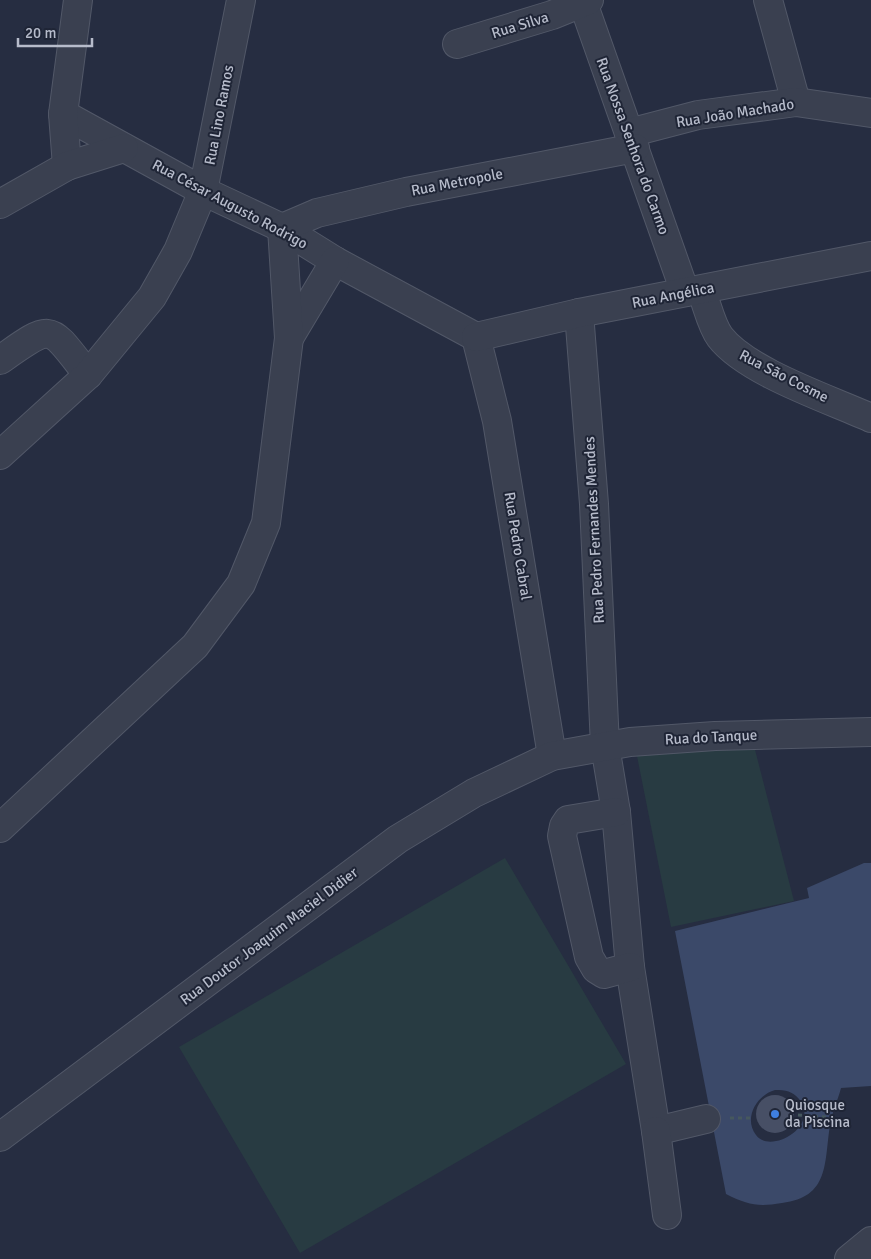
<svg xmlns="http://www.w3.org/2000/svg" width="871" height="1259" font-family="Signika,sans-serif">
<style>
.green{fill:#283b42}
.water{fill:#3b4969;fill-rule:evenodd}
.building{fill:#474f65}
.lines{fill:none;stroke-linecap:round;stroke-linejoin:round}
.minor-casing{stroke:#525868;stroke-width:30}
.path{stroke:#46585e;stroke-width:3;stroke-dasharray:4 4;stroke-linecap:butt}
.minor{stroke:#3a4050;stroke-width:28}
.shop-dot{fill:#3f7fe0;stroke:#1f2536;stroke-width:2}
.labels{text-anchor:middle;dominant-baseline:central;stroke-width:4;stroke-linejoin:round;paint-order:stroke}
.street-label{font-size:15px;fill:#b7bccb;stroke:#1f2536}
.poi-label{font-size:15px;fill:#b7bccb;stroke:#1f2536;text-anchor:start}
</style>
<rect width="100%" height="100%" fill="#262d41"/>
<!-- green -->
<g class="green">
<path d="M753 742 794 901 671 927 635 746Z"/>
<path d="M505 858 626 1064 300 1253 179 1047Z"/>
</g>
<!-- water -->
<path class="water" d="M864 863H871V1086L841 1088C838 1100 832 1112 830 1125 824 1163 830 1197 782 1203 758 1207 748 1205 726 1194L675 931 809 898 807 888ZM775 1090C786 1090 792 1091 799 1099 821 1126 770 1155 756 1135 743 1118 757 1095 775 1090Z"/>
<!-- building -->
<circle class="building" cx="775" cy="1114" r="19"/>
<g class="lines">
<!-- minor casing -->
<g class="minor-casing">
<g id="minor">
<path d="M582 0 685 292"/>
<path d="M768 0 796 102"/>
<path d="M457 44 552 15 589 0"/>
<path d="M63 114 203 191 282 228 335 261 476 337"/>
<path d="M629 133 698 115 796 102 871 113"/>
<path d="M67 166 63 114 78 0"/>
<path d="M0 204 67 166 124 148"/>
<path d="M701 290C707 304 711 325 720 337 747 372 829 399 871 418"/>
<path d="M579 313 594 504 605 746 616 812 630 967 656 1131 706 1119"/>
<path d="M476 337 497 421 552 756"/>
<path d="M476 337 579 313 871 256"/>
<path d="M289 338 335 261"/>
<path d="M0 360C54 322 48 324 88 375"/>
<path d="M0 455 88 375 152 297 178 251 203 191 241 0"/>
<path d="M616 812 568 820 564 826 562 836 589 957 596 969 604 974 630 967"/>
<path d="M0 828 195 646 241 584 266 523 289 338 282 228 317 213 406 192 635 148"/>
<path d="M656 1131 667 1215"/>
<path d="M0 1137 398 839 474 793 552 756 630 742 715 736 871 732"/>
<path d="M849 1259 871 1241"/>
</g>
</g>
<!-- path -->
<g class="path">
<path d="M798 1115 838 1118"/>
<path d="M730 1118H754"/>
</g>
<!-- minor -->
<use href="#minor" class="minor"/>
</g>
<!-- markers -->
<circle class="shop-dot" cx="775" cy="1114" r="5"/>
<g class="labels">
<!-- street labels -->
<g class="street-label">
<text transform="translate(520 25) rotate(-17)">Rua Silva</text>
<text transform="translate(735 113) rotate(-9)">Rua João Machado</text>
<text transform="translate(219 115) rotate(-79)">Rua Lino Ramos</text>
<text transform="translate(633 146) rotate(70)">Rua Nossa Senhora do Carmo</text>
<text transform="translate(457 182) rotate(-11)">Rua Metropole</text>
<text transform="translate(230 204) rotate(28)">Rua César Augusto Rodrigo</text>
<text transform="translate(673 295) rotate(-11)">Rua Angélica</text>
<text transform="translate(784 376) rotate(27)">Rua São Cosme</text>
<text transform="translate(594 530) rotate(-93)">Rua Pedro Fernandes Mendes</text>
<text transform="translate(518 546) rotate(81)">Rua Pedro Cabral</text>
<text transform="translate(711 737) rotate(-3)">Rua do Tanque</text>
<text transform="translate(269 936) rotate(-37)">Rua Doutor Joaquim Maciel Didier</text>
</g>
<!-- poi labels -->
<g class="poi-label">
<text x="785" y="1105">Quiosque<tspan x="785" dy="17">da Piscina</tspan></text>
</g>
</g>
<!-- scale -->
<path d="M18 38v8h74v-8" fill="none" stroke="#b7bccb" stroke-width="2.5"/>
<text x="25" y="38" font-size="15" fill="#b7bccb" stroke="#1f2536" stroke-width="4" paint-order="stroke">20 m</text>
</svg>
